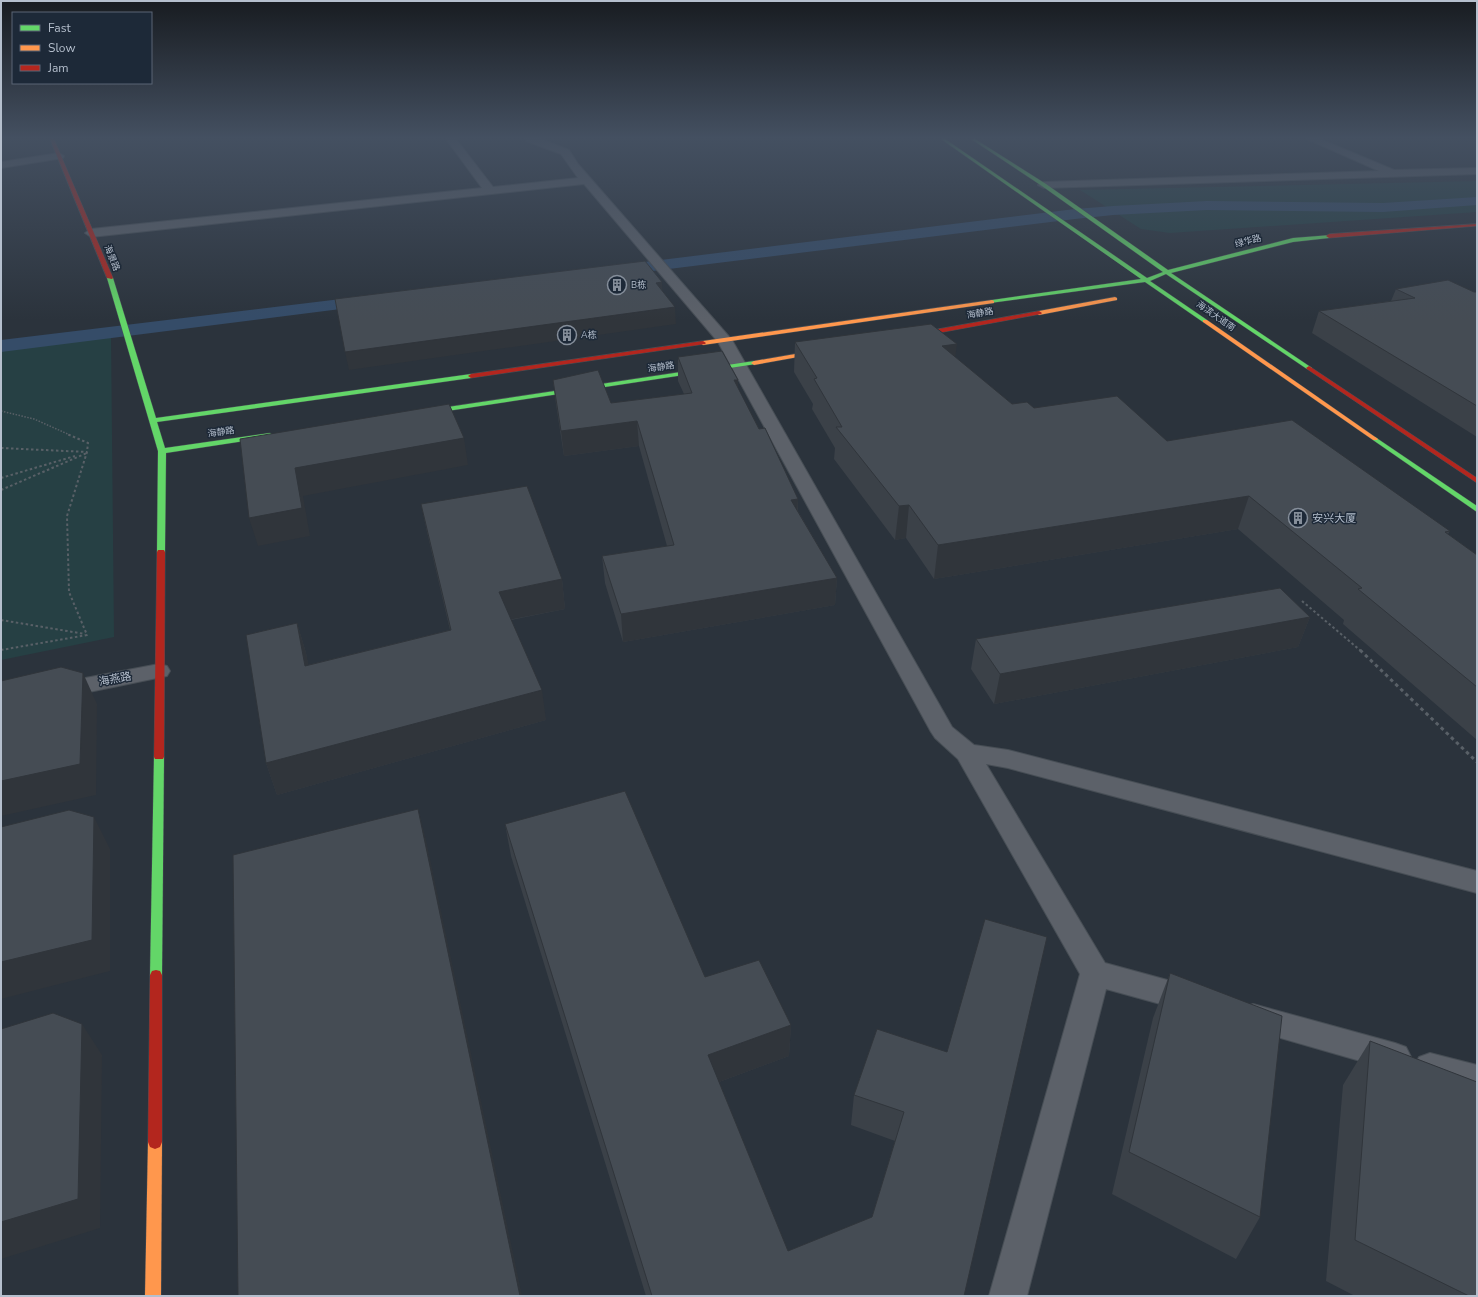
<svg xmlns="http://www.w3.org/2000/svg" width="1478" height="1297" font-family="'Nunito Sans','Noto Sans SC',sans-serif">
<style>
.green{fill:#264044}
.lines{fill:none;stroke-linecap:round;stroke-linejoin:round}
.canal{fill:#354c68;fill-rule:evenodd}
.street-casing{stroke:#474e55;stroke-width:2}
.fast-casing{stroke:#474e55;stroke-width:1}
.slow-casing{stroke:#474e55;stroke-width:1}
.jam-casing{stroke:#474e55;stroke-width:1}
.path-far2{stroke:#596067;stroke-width:1.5;stroke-dasharray:1.5 1.5;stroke-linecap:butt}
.path-far1{stroke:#596067;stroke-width:2;stroke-dasharray:2.5 2.5;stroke-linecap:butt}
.path{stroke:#596067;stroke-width:3;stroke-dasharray:3.5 3.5;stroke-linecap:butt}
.street{fill:#5c6169;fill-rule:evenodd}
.fast{fill:#63d668;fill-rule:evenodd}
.slow{fill:#ff974d;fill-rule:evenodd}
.jam{fill:#b3261e;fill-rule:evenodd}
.wall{fill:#3b4148}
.shaded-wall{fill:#30353b}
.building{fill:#454c54;stroke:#30353b}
.labels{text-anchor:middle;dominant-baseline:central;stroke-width:3;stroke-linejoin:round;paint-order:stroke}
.far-street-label{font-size:9px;fill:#b5bfcd;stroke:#1d2938}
.far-poi-label{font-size:9px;fill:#b5bfcd;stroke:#1d2938;text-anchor:start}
.poi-label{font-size:11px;fill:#b5bfcd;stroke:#1d2938;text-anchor:start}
.street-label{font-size:11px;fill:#b5bfcd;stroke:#1d2938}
</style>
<rect width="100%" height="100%" fill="#2b333c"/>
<!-- green -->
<g class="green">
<path d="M1477 181V212L1170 233 1141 229 1080 190Z"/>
<path d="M111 336 114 637 1 660V351Z"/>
</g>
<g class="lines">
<!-- canal -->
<g class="canal">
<path d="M1477 197V205L1383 212 1207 210 1113 215 1075 219 612 276 606 275 604 271 606 267 612 266 1075 209 1113 206 1207 201 1383 203Z"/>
<path d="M374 295 380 296 383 300 380 304 1 352V340Z"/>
</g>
<!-- street casing -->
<g class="street-casing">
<g id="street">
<path d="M446 139H456L493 187 578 178 561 154 526 141 525 139H541L569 150 578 164 732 340 952 727 974 745 1008 750 1477 871V893L1008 768 986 764 1105 963 1193 987 1204 991 1208 1000 1204 1009 1193 1013 1106 989 1027 1296H989L1080 974 958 759 935 738 931 732 718 342 584 184 91 237 85 233 91 229 482 188Z"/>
<path d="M1307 139H1320L1394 170 1477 168V174L1044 188 1038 185 1044 182 1379 171Z"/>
<path d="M59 153 64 156 63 158 1 168V162Z"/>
<path d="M159 664 167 666 170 671 167 676 1 710V694Z"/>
<path d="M1253 1004 1395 1043 1406 1047 1411 1057 1406 1067 1395 1071 1253 1030 1242 1026 1238 1017 1242 1008Z"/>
<path d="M1430 1053 1477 1065V1095L1419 1077 1414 1067 1419 1057Z"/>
</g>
</g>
<!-- fast casing -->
<g class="fast-casing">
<g id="fast">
<path d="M941 139H945L1147 278 1163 272 1042 186 971 139H975L1046 184 1168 270 1293 238 1331 235 1332 236 1329 238 1293 242 1171 273 1312 368 1307 369 1166 274 1150 281 1207 320V322H1203L1145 282 990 303V301L992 300 1141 279Z"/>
<path d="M110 276 113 278 156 418 471 374 474 376 471 378 157 422 165 448 270 433 273 435 270 437 166 453 165 552 164 554H158L157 552 158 451 107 278Z"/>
<path d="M754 361 757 363 756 364 421 415 418 413 421 411Z"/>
<path d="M1375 437 1477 506V512L1373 440V438Z"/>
<path d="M159 753 163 755 164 757 162 975 160 979 156 980 152 979 150 975 154 757 155 755Z"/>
</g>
</g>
<!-- slow casing -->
<g class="slow-casing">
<g id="slow">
<path d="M1115 297 1117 298V300L1039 315 1036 313 1039 311Z"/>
<path d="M992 300 994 301V303L703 345 700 343 703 341Z"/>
<path d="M1203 320H1207L1378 439 1377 440H1373L1203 322Z"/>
<path d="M824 349 827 351 826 352 754 365 751 363 754 361Z"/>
<path d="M155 1135 160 1137 162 1142 161 1296H145L148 1142 150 1137Z"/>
</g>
</g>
<!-- jam casing -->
<g class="jam-casing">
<g id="jam">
<path d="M50 139H54L113 278 112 279 107 278Z"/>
<path d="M1477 224V226L1329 238 1326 236 1329 234Z"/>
<path d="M1039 311 1042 313 1041 314 911 338 908 336 911 334Z"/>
<path d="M703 341 706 343 705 344 471 378 468 376 471 374Z"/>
<path d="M1309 366 1477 478V483L1307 369 1306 368Z"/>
<path d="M158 550H164L165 552 164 757 163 759H155L154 757 157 552Z"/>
<path d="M156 970 160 971 162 975V1142L160 1147 155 1149 150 1147 148 1142 150 975 152 971Z"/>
</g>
</g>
<!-- path-far2 -->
<path class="path-far2" d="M1 411 34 419 70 435"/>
<!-- path-far1 -->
<g class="path-far1">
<path d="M1 448 87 452"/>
<path d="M1 478 75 456"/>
<path d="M1 490 87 453"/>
<path d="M1302 601 1361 651"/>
<path d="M1 620 85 634"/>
<path d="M1 650 87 635 69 592 67 516 87 452 88 443 67 434"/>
</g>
<!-- path -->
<path class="path" d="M1360 650 1477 762"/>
<!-- street -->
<use href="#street" class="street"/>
<!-- fast -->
<use href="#fast" class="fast"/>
<!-- slow -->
<use href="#slow" class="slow"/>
<!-- jam -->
<use href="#jam" class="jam"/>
</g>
<!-- wall -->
<g class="wall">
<path d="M1396 289 1477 292V437L1312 333 1319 311 1391 301Z"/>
<path d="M795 342 955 357 1012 404 1167 441 1450 531 1448 534 1477 555V740L1343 624 1344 620 1238 529 934 579 906 538 895 540 834 459 835 448 812 409 813 404 794 372Z"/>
<path d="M678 357 738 389 759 429 798 499V511L837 578 835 605 623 642 605 583 602 556 667 546 639 446 564 456 556 404 553 380 611 403 684 394 678 381Z"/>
<path d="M421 504 562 579 565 609 511 620 546 720 277 795 266 763 297 623 306 653 308 665 450 630 427 532Z"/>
<path d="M1310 617 1298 647 994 704 971 669 976 639Z"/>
<path d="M505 824 705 977 791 1025 789 1056 719 1082 788 1251 872 1217 895 1141 851 1125 854 1095 877 1029 964 1296H646L511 856Z"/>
<path d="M1170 973 1260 1217 1236 1259 1112 1194 1153 1018Z"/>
<path d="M1370 1041 1477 1296H1355L1326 1281 1343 1085Z"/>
</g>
<!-- shaded-wall -->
<g class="shaded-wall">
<path d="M662 282 663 298 656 283Z"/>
<path d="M675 307 676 324 349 370 345 352Z"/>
<path d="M957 344 953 374 942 346Z"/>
<path d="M734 380H738V404Z"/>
<path d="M637 421 639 446 564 456 561 431Z"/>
<path d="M464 438 468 465 303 496 310 536 258 546 249 518 295 468Z"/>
<path d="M1249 496 1238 529 934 579 938 545Z"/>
<path d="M798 499 797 525 791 500Z"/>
<path d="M909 505 906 538 895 540 899 506Z"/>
<path d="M837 578 835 605 623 642 621 614Z"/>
<path d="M562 579 565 609 503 621 499 592Z"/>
<path d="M1310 617 1298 647 994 704 1000 674Z"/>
<path d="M297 623 306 653 315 696 305 666Z"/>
<path d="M83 673 97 704 96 795 1 816V781Z"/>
<path d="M542 690 546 720 277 795 266 763Z"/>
<path d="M418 809 426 840 522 1296H520Z"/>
<path d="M94 817 110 849V971L1 999V962Z"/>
<path d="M82 1024 102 1055 100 1228 1 1259V1222Z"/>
<path d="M791 1025 789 1056 708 1086V1055Z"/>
</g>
<!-- building -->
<g class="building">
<path d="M645 261 662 282 656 283 675 307 345 352 335 299Z"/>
<path d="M1448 280 1474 292H1477V406L1319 311 1415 298 1396 289Z"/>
<path d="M931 324 957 344 942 346 1012 404 1027 402 1034 408 1117 396 1167 441 1292 420 1450 531 1445 532 1477 555V687L1358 589 1362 588 1249 496 938 545 909 505 899 506 836 427H842L814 379 817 378 795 342Z"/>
<path d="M722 351 738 380H734L759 429 765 428 798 499 791 500 837 578 621 614 602 556 674 545 637 421 561 431 553 380 598 370 611 403 692 393 678 357Z"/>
<path d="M449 404 464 438 295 468 302 508 249 518 240 439Z"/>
<path d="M527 486 562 579 499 592 542 690 266 763 246 635 297 623 305 666 451 630 421 504Z"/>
<path d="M1280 588 1310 617 1000 674 976 639Z"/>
<path d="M61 667 83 673 80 764 1 781V681Z"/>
<path d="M625 791 705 977 759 960 791 1025 708 1055 788 1251 872 1217 904 1112 854 1095 877 1029 947 1052 985 919 1047 937 964 1296H652L505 824Z"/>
<path d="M418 809 520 1296H238L233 855Z"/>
<path d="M69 810 94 817 92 940 1 962V827Z"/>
<path d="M1170 973 1282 1016 1260 1217 1129 1152Z"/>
<path d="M53 1013 82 1024 78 1199 1 1222V1029Z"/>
<path d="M1370 1041 1477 1082V1296H1469L1355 1240Z"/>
</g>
<!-- sky -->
<linearGradient id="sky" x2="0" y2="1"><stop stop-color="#181c21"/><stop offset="0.43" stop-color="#445061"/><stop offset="1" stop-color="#445061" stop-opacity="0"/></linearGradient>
<rect width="1478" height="320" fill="url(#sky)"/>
<!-- icons -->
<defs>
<g id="building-ring" transform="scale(1)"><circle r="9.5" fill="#1d2938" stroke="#858e9a" stroke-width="1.5"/><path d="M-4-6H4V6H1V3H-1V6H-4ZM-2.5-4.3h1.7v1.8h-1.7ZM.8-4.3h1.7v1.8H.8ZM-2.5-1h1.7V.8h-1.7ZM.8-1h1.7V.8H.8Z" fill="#858e9a"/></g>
</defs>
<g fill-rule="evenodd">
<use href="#building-ring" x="617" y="285"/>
<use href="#building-ring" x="567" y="335"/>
<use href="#building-ring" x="1298" y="518"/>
</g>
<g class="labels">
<!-- far-street labels -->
<g class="far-street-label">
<text transform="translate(1248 241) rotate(-14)">绿华路</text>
<text transform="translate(112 258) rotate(68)">海景路</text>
<text transform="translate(980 313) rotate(-10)">海静路</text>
<text transform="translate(1216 316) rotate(35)">海滨大道南</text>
<text transform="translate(661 367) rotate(-8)">海静路</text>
<text transform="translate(221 432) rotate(-8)">海静路</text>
</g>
<!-- far-poi labels -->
<g class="far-poi-label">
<text x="631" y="285">B栋</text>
<text x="581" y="335">A栋</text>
</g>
<!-- poi labels -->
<g class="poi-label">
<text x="1312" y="518">安兴大厦</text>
</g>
<!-- street labels -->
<g class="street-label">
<text transform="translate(115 679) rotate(-11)">海燕路</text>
</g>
</g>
<!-- border -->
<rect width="1478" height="1297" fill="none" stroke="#b5bfcd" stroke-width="4"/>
<!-- legend -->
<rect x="12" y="12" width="140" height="72" fill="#1d2938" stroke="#5a6574"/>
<rect x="20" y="25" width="20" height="6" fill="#63d668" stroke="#5a6574"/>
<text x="48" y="32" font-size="12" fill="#b5bfcd">Fast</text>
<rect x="20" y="45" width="20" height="6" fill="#ff974d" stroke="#5a6574"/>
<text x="48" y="52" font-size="12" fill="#b5bfcd">Slow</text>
<rect x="20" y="65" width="20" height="6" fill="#b3261e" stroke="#5a6574"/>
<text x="48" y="72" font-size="12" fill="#b5bfcd">Jam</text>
</svg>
